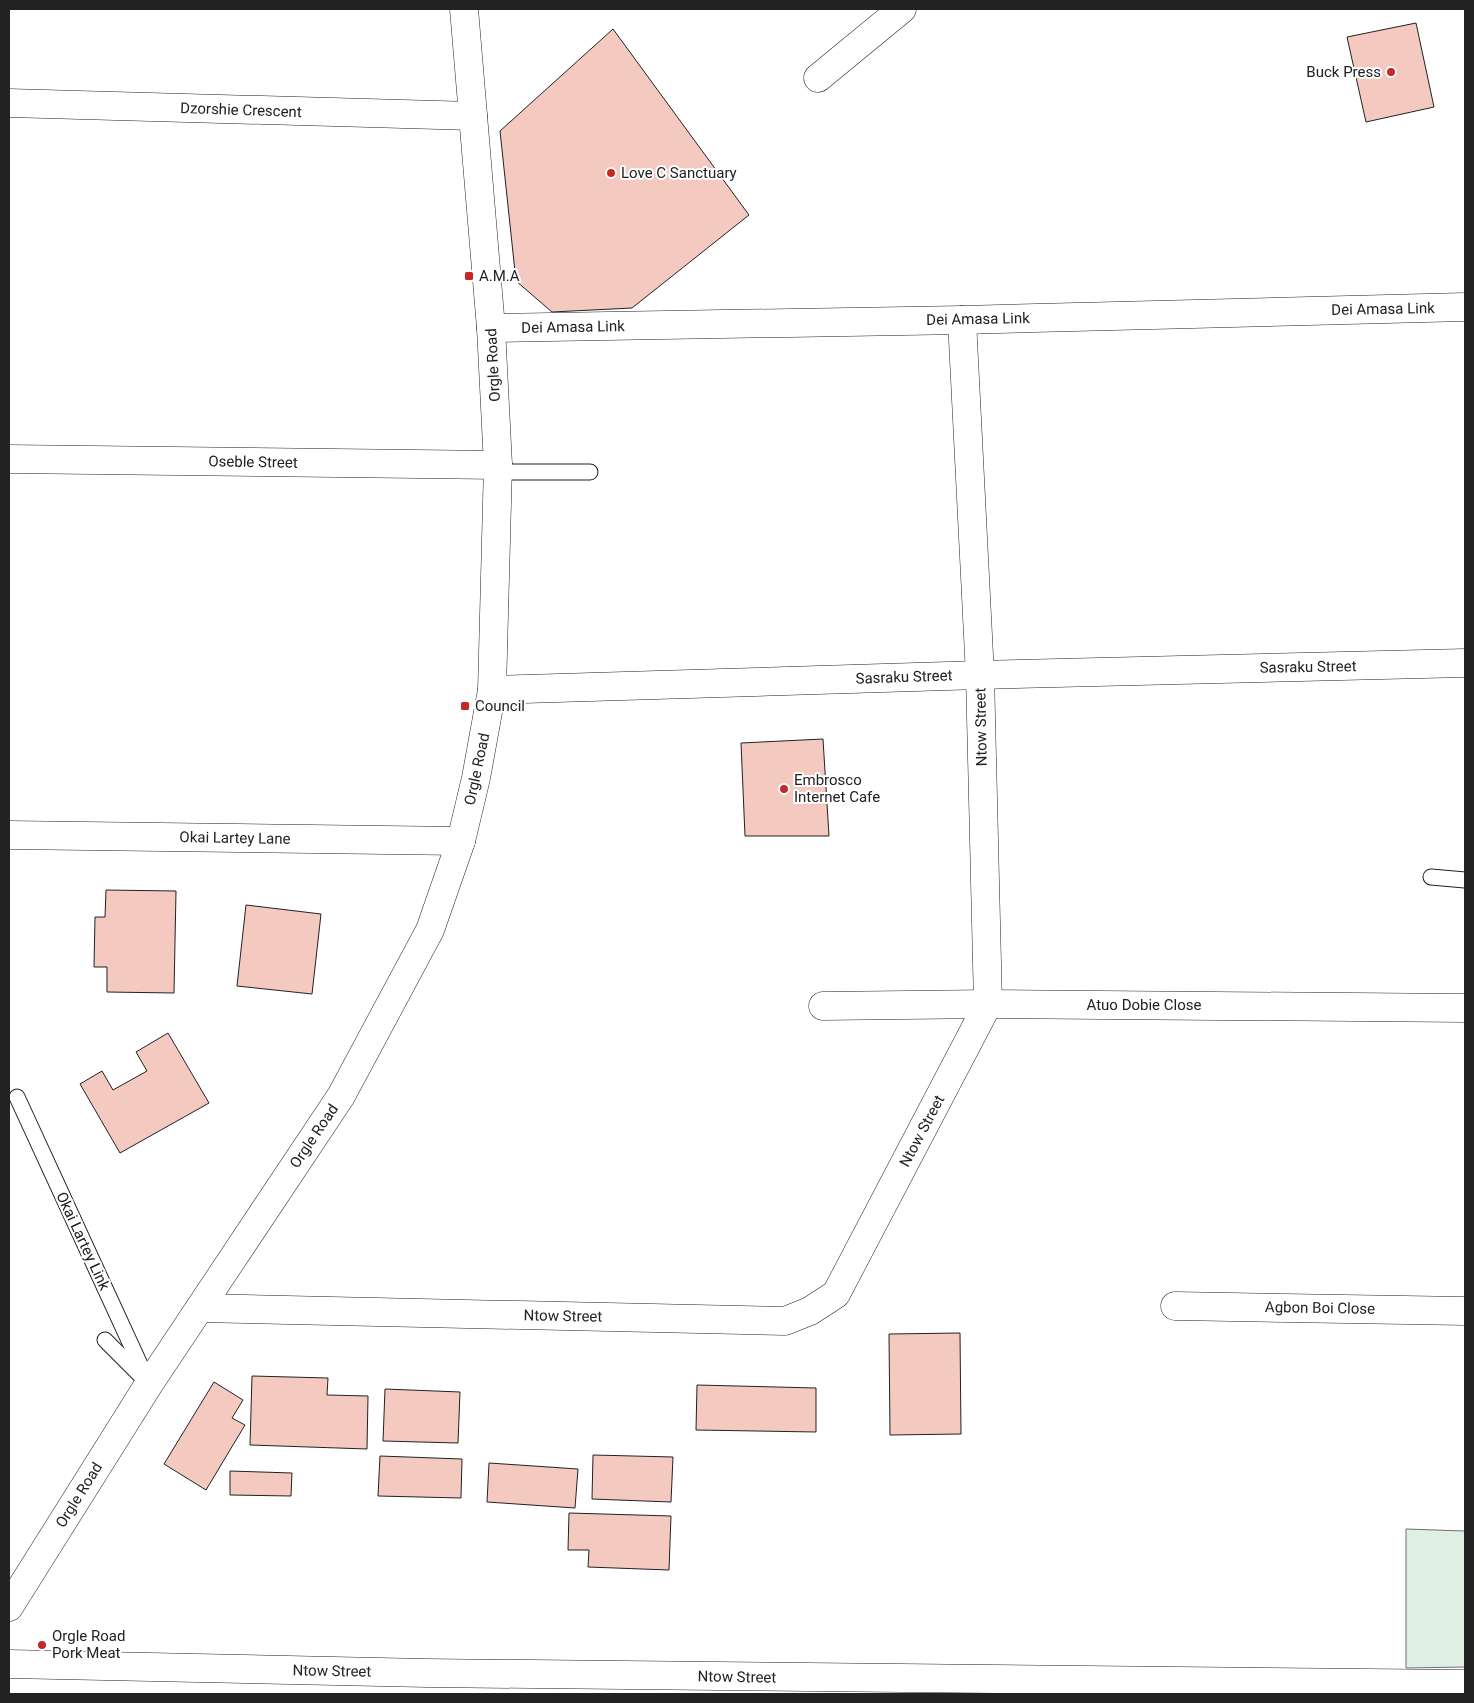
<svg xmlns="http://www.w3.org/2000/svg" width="1474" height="1703" font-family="Roboto,sans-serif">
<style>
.green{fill:#e0efe3;stroke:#6f6f6f}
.building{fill:#f3c9c0;stroke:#222}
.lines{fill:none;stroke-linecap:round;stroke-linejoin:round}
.lane-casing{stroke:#222;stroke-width:17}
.street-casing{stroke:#222;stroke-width:29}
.secondary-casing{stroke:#222;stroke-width:29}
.lane{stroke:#fff;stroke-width:15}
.street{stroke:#fff;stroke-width:28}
.secondary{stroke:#fff;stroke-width:28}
.poi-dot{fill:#c62828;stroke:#fff;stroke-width:2}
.labels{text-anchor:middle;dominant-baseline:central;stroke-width:4;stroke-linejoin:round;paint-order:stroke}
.poi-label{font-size:15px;fill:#222;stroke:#fff;text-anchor:start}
.street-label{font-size:15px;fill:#222;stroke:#fff}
</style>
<rect width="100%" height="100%" fill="#fff"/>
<!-- green -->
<path class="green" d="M1406 1529 1465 1531V1667L1406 1668Z"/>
<!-- building -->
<g class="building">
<path d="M1416 23 1434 107 1366 122 1347 37Z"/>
<path d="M613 29 749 215 632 308 552 312 516 281 500 131Z"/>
<path d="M823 739 829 836H745L741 743Z"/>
<path d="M106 890 176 891 174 993 107 992V967H94L95 917H105Z"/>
<path d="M246 905 321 914 312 994 237 986Z"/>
<path d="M168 1033 209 1103 120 1153 80 1084 102 1071 113 1090 147 1071 136 1052Z"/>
<path d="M960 1333 961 1434 890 1435 889 1334Z"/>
<path d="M252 1376 328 1378 327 1395 368 1396 367 1449 250 1445Z"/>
<path d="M214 1382 243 1400 232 1418 245 1425 206 1490 164 1464Z"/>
<path d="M697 1385 816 1388V1432L696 1430Z"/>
<path d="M385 1389 460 1392 458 1443 383 1441Z"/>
<path d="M593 1455 673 1457 671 1502 592 1499Z"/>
<path d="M380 1456 462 1459 461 1498 378 1496Z"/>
<path d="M489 1463 578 1469 575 1508 487 1502Z"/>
<path d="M230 1471 292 1473 291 1496 230 1495Z"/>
<path d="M569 1513 671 1516 669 1570 588 1567 589 1550H568Z"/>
</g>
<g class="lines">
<!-- lane casing -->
<g class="lane-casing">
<g id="lane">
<path d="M498 472H590"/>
<path d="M1431 877 1465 880"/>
<path d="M17 1097 149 1384"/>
<path d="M105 1340 140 1375"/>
</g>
</g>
<!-- street casing -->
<g class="street-casing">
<g id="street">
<path d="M818 78 902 9"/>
<path d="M9 103 473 116"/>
<path d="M491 328 962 320 1465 307"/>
<path d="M9 459 498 465"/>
<path d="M492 690 980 675 1465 663"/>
<path d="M9 835 461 841"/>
<path d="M823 1006 988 1004 1465 1008"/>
<path d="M1175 1306 1465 1311"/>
<path d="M200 1308 785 1321 810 1311 836 1294 988 1004 980 675 962 320"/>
<path d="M9 1664 426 1673 1465 1684"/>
</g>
</g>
<!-- secondary casing -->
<g class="secondary-casing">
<path id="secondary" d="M9 1607 149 1384 341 1096 430 930 461 841 476 778 492 690 498 465 491 328 464 9"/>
</g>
<!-- lane -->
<use href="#lane" class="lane"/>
<!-- street -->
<use href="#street" class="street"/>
<!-- secondary -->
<use href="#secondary" class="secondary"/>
</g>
<!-- markers -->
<g class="poi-dot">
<circle cx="1391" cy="72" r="5"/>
<circle cx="611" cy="173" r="5"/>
<rect x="464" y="271" width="10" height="10" rx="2.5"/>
<rect x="460" y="701" width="10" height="10" rx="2.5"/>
<circle cx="784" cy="789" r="5"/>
<circle cx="42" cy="1645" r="5"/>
</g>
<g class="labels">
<!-- poi labels -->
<g class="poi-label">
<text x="1381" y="72" text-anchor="end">Buck Press</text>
<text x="621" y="173">Love C Sanctuary</text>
<text x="479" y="276">A.M.A</text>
<text x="475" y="706">Council</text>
<text x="794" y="780">Embrosco<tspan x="794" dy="17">Internet Cafe</tspan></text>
<text x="52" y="1636">Orgle Road<tspan x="52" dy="17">Pork Meat</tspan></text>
</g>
<!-- street labels -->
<g class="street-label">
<text transform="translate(241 110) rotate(2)">Dzorshie Crescent</text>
<text transform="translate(1383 309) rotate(-1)">Dei Amasa Link</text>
<text transform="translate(978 319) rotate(-1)">Dei Amasa Link</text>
<text transform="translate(573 327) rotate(-1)">Dei Amasa Link</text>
<text transform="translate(493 365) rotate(-93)">Orgle Road</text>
<text transform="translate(253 462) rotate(1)">Oseble Street</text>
<text transform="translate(1308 667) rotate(-1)">Sasraku Street</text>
<text transform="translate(904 677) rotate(-2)">Sasraku Street</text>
<text transform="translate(981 727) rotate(-91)">Ntow Street</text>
<text transform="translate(477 769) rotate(-78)">Orgle Road</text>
<text transform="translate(235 838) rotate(1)">Okai Lartey Lane</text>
<text x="1144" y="1005">Atuo Dobie Close</text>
<text transform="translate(922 1131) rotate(-62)">Ntow Street</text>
<text transform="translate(314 1136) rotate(-56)">Orgle Road</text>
<text transform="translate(83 1241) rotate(65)">Okai Lartey Link</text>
<text transform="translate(1320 1308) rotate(1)">Agbon Boi Close</text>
<text transform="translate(563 1316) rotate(1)">Ntow Street</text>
<text transform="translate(79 1495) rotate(-58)">Orgle Road</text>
<text transform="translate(332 1671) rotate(1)">Ntow Street</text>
<text transform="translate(737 1677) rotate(1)">Ntow Street</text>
</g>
</g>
<!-- border -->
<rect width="1474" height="1703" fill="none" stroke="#222222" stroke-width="20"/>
</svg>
